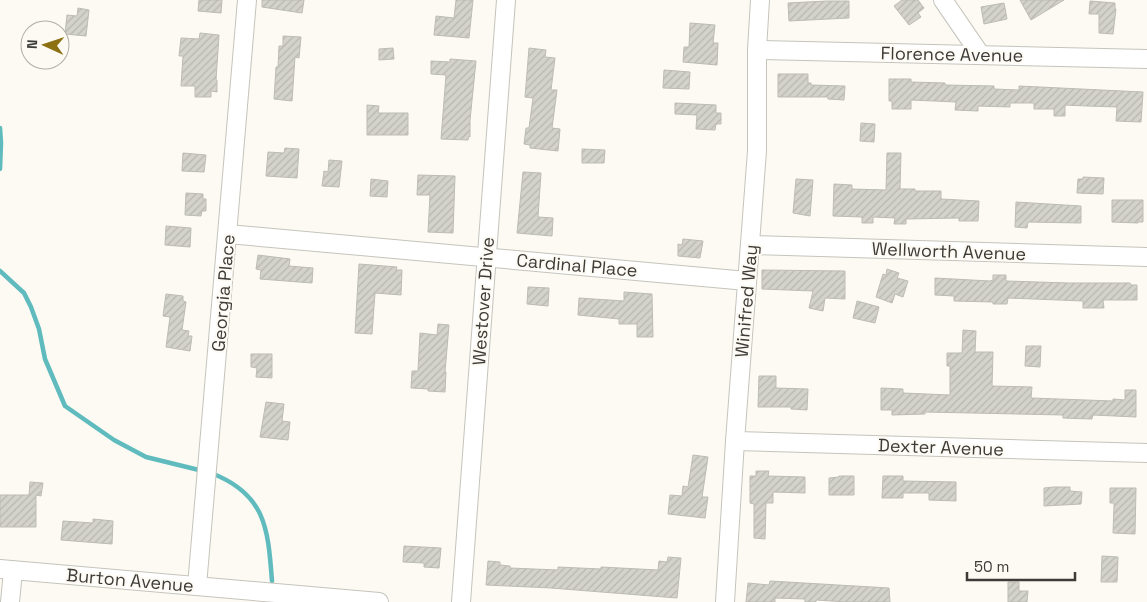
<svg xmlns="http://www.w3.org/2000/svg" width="1147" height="602" font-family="'Space Grotesk',sans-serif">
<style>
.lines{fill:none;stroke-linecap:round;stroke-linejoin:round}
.stream{stroke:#5fbbbd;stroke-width:4.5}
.building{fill:url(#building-hatch);stroke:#bdbcb4}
.street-casing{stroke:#c5c4bc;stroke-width:20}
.street{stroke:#fff;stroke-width:18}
.labels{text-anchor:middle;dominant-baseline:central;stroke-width:4;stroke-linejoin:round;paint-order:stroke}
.street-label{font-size:18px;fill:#3c3b38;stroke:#fcfaf2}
</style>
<defs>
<pattern id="building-hatch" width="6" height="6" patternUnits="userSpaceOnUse" patternTransform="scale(1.25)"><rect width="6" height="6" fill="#d4d3cb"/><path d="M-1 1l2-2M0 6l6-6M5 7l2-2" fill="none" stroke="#b7b6af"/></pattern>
</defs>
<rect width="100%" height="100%" fill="#fcfaf2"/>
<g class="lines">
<!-- stream -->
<g class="stream">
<path d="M0 128 1 143 0 169"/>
<path d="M0 271 24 293 31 307 39 329 45 359 65 406 114 440 146 457 203 471"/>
<path d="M211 473C266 494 268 529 272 581"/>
</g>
</g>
<!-- building -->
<g class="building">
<path d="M199 0H222L221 13 198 11Z"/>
<path d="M262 0H304L302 13 262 7Z"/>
<path d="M456 0H473L469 38 434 35 436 16 454 18Z"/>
<path d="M902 0H918L924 8 918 13 921 17 909 25 894 6Z"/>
<path d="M1020 0H1064L1031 20Z"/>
<path d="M827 1H849V18L789 21 788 3Z"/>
<path d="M1090 1 1115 3V9H1116L1113 34 1099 33V14H1089Z"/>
<path d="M1004 3 1007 19 984 24 981 7Z"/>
<path d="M78 8 89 10 86 36 65 34 67 15 77 16Z"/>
<path d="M690 23 715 25 713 43H718L717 65 683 62 684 47H689Z"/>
<path d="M200 33 219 35 216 80H217V92L211 91V97H195V86H181L183 56H179L181 38 199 39Z"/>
<path d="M283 36 301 37 299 58 295 57 292 101 274 99 276 67H278L279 46H283Z"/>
<path d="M393 48 394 59 379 60V49Z"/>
<path d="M529 48 546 50 545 57 555 58 551 90H557L552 128 560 129 558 151 530 148V145L524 144 526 128H529L533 98 525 97Z"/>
<path d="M450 59 476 61 470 120V137L469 136 468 140 441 139 446 75 431 74V61L450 62Z"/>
<path d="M664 70 690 72 689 89 663 88Z"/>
<path d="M778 74H808V83H811V85L845 86 844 100 828 99V97H778Z"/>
<path d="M889 79H911V82L945 83V85L994 86V89L1019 90V86L1143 92 1141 122 1116 121 1117 107 1087 106 1065 105V116H1054V109H1034V103H1010V107L978 106V111L955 110 956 102 911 100V109H892V101H889Z"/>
<path d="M675 103 716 105V113H721V124H716L715 130 696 129 697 115 675 114Z"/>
<path d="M367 105 379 106 378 113H408V135H367Z"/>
<path d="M861 123 875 124 874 142 860 141Z"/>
<path d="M285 148 299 149 297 178 266 176 268 152 284 153Z"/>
<path d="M582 149 605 150 604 163H582Z"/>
<path d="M183 153 206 155 204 172 182 171Z"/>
<path d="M887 153H901L900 189H915V191H941V199L979 201 978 221H959V218L906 219V224H894L895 218 873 217V223H862V217L833 216 834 184 852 185V189L886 190Z"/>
<path d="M329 160 342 161 339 187 322 186 324 171 328 172Z"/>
<path d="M523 172 541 173 538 217 553 218 552 236 517 233Z"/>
<path d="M418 175 455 176 453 233 428 232 430 195H417Z"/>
<path d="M1083 177 1104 178 1103 194 1077 193 1078 179H1083Z"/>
<path d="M371 179 388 181 387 197 370 196Z"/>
<path d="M796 179 813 180 810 216 793 213Z"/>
<path d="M186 193 203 194V199H206V211H202L201 216 185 215Z"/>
<path d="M1112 200H1143V222H1138V223L1112 222Z"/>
<path d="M1016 202 1081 206V223L1028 222 1027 228 1015 227Z"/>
<path d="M166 226 191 228 190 247 165 245Z"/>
<path d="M683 239 703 241 700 258 678 256V244L682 245Z"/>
<path d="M258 255 290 259 289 266 313 268 312 283 260 279 261 270 256 269Z"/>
<path d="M359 264 397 267 396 270H402L401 295 375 293 372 334 355 333Z"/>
<path d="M887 269 899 273 897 278 908 281 903 297 895 294 892 303 876 297 883 274 886 275Z"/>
<path d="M762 270 845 271V299L825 298 823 311 809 308 813 291 762 289Z"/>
<path d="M993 275H1006V281L1069 283H1130L1131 285H1137V300H1103L1104 308H1083V301L1008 298 1007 304H993V302L954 301V296L935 295V278L990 281 993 280Z"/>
<path d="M528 287 549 288 548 306 527 304Z"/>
<path d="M624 292 652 294 653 337H637V324H619V319L578 315 579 298 624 301Z"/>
<path d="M166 294 183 296V301L186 302 182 330 189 331 188 336H192L190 351 166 347 170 317 163 316Z"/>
<path d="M857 301 879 307 875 323 853 318Z"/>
<path d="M438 324 449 325 445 372H446L445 392 428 391V389L411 388 412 371H418L420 333 437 335Z"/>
<path d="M963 330 976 331 975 352H993L992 386 1032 387 1031 398 1113 401V399L1125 400V390H1136V417L1093 415 1092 419 1063 418V415L925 412V414L892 415V410H881V388L903 389V393L950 395V366H947V353H962Z"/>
<path d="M1026 346H1041L1040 367 1025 366Z"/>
<path d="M251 354H272V378L256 377 257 368 251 367Z"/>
<path d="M759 376H776V388L808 389 807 410 791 409V407H758Z"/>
<path d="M266 402 284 404 282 421 290 422 288 440 260 437Z"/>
<path d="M693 455 708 457 702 497H708L705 518 668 514 670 495 682 496 683 486 688 487Z"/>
<path d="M756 471H769L768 476 805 477V493L773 492V503H766L765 539 754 538V504L750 503V476H756Z"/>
<path d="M839 476H854V495H829V478L839 477Z"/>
<path d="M883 476H903V481L956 482V501L929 500V493H903V498H882Z"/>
<path d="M30 482 43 483 41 496 36 495V527H0V495H31H29Z"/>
<path d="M1054 487H1070V491L1082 492 1081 504 1044 506V488Z"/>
<path d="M1110 488H1136L1135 534 1113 533 1114 506V503H1110Z"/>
<path d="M93 519 113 521 112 544 61 540 63 521 93 523Z"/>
<path d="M404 546 441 548 439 568 424 567V563L403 562Z"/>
<path d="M1102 556 1118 557 1117 582H1101Z"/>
<path d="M668 557 681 558 677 598 551 588 486 585 488 561 500 562V565L510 566V568L558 570V567L601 569V567L658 570 659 561 667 562Z"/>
<path d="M770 581 889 588 890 602H847L816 600V602H805V599L775 598V602H746L748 583 769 585Z"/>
<path d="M1008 582H1019V591H1028L1027 602H1008Z"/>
</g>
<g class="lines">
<!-- street casing -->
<g class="street-casing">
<g id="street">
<path d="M943 0 980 54"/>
<path d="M757 50 1147 59"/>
<path d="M228 234 747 281"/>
<path d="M751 245 1147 257"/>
<path d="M735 441 1147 453"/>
<path d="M0 569 379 602"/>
<path d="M197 586 247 0"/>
<path d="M10 602 13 571"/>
<path d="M461 602 506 0"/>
<path d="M725 602 735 441 757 151V50L760 0"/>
</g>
</g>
<!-- street -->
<use href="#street" class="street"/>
</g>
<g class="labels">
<!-- street labels -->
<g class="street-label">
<text transform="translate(952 54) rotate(1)">Florence Avenue</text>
<text transform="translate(949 251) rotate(2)">Wellworth Avenue</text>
<text transform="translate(577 265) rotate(5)">Cardinal Place</text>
<text transform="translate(223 293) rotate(-85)">Georgia Place</text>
<text transform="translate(483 301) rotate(-86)">Westover Drive</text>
<text transform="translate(746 301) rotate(-85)">Winifred Way</text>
<text transform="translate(941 447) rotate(2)">Dexter Avenue</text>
<text transform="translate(130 580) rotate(5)">Burton Avenue</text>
</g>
</g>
<!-- north arrow -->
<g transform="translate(45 45) rotate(273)"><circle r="24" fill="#fcfaf2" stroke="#afaea8"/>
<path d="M0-4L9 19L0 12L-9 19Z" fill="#8c7012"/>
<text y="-8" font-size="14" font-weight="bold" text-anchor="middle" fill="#3c3b38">N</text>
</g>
<!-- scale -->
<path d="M967 572v8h108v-8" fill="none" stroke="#3c3b38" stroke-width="2.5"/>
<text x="974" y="572" font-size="15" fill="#3c3b38" stroke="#fcfaf2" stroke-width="4" paint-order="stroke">50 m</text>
</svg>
